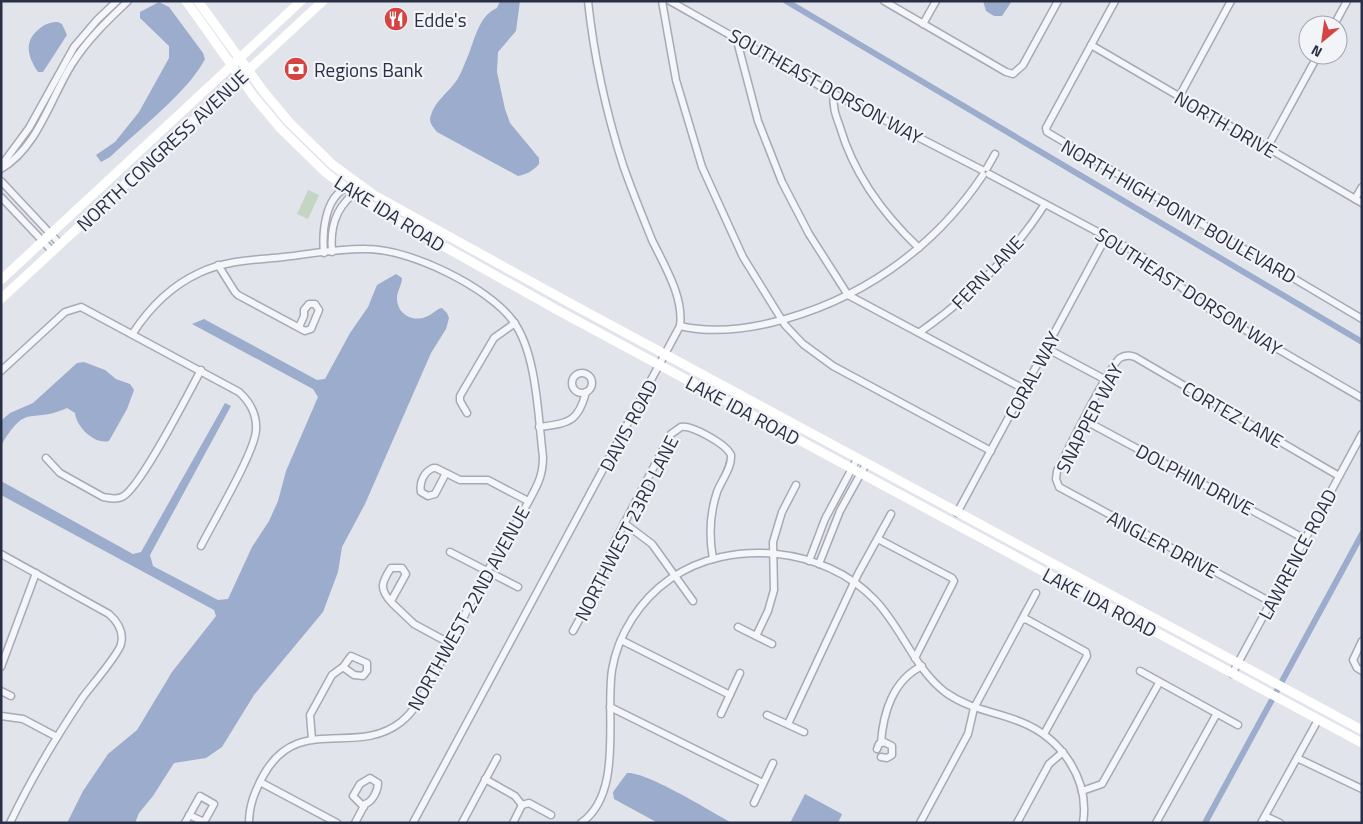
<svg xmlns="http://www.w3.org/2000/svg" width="1363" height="824" font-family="'Titillium Web',sans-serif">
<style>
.green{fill:#c5d5c3}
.water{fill:#9caccc}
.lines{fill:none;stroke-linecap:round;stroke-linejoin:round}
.canal{stroke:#9caccc;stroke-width:6}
.street-casing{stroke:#a7aab6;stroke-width:9}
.street{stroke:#f5f6f9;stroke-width:6}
.secondary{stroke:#fff;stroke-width:9}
.labels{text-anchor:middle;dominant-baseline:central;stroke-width:4.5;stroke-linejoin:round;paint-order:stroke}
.poi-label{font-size:19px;fill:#292f44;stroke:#f2f4f8;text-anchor:start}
.street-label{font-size:19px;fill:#292f44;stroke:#f2f4f8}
</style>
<rect width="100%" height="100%" fill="#e2e4eb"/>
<!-- green -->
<path class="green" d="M308 190 319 195 308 219 297 214Z"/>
<!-- water -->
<g class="water">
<path d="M500 1H520L516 31 498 52 497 72 505 109 510 123 539 158V164C533 171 527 174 518 176L437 132C433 127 428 122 431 115 435 102 446 94 454 84 459 78 462 70 465 63 474 45 477 16 497 8Z"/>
<path d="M983 1H1012L1002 16H994L986 11Z"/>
<path d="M159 2 169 7 203 53 205 59C189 91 137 131 110 157L101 162 96 155 115 142 139 112 169 58V46L140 18V12Z"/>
<path d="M58 22 62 24 67 35 43 72H38C28 57 23 42 39 29 45 24 50 22 58 22Z"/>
<path d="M396 274 402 278C402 285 397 291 397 298 397 315 414 323 428 316 433 314 436 309 442 308L447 313 449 318 446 329 431 353 365 504 342 547 338 572 323 612 254 695 222 747 206 758 174 763 153 796 139 813 135 823H67L83 791 108 754 137 730 172 672 216 616 214 610 1 495V481L133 554 141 552 225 403 231 406 150 555 153 566 218 600 228 599 252 547 269 521 278 501 286 471 318 397 313 389 192 324 204 319 317 380 325 379 350 333 368 307 377 285Z"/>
<path d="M84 362 105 370 116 379 130 384 134 390 127 409 109 441C94 445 76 426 75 413L67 408C29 425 27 401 1 446V422L4 418 10 413 33 403 77 363Z"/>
<path d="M627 773C646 771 712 812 732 823H658L614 799 613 792Z"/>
<path d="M805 794 842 814 838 823H790Z"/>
</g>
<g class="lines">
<!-- canal -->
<g class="canal">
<path d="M786 1 1362 342"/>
<path d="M1205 823 1362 534"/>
</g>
<!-- street casing -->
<g class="street-casing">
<g id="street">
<path d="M662 1 676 80 702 167 743 257 785 325 803 344 833 366 991 451"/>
<path d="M670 1 834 94 982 170"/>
<path d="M884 1 1006 72 1013 74 1023 65 1058 1"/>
<path d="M1115 1 1046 128 1047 132 1362 319"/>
<path d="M923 24 936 1"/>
<path d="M1334 25 1347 1"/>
<path d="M736 37 758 121 782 182 809 234 848 295 1024 389"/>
<path d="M1091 45 1362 203"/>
<path d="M834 94C832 106 836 116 840 127 854 175 883 214 919 248"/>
<path d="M1179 97 1231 1"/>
<path d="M1267 148 1318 55"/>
<path d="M1 166 29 128 74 47 97 20 117 1"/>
<path d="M987 168 995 154"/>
<path d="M1 169C38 147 50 99 72 64 87 40 107 21 128 1"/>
<path d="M989 174 1139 254 1209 309 1362 398"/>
<path d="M1 181 60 244"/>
<path d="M1 197 52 251"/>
<path d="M1355 199 1362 187"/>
<path d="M332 252C330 228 335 210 353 194"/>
<path d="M324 253C322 232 325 198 346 188"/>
<path d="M218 265 235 292 238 295 305 331 311 329 319 310 315 304H309L304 310V316L299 327"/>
<path d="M680 326C710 333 740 330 770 323 858 302 933 250 983 175"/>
<path d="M920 332C970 297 1012 256 1045 204"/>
<path d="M133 333C150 307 171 286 199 273 226 260 255 260 284 257 311 254 340 248 367 249 410 249 488 287 513 321 537 353 538 417 543 457 543 466 542 474 538 483 524 514 503 542 487 572 469 605 453 640 435 673 425 691 417 709 401 722 355 758 298 712 263 776 255 791 249 805 249 823"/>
<path d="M1046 348 1106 380"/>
<path d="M1 371 65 312 81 307 239 392C250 402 257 415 256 430 255 452 213 522 201 546"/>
<circle cx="582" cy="383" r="10"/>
<path d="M467 413 460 401V396L494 338 515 323"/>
<path d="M1084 420 1305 539"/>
<path d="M539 427C568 423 578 423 586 392"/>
<path d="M46 458 60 473 103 497C109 498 115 500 122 497 140 489 189 392 201 370"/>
<path d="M446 473 435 494 428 496 421 492C419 482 424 472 433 468H436L460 480H488L528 501"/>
<path d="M957 513 1106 237"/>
<path d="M624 523 652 544 693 601"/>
<path d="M878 539 952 578 954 581 915 658"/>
<path d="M450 552 518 587"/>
<path d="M1 554 109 614C118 622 124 632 121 644 119 654 91 686 83 697 56 737 31 779 10 823"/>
<path d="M809 561 825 519 857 459"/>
<path d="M819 564 840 511 866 464"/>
<path d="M391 601 406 574 402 568H391C381 583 379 589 392 603L414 624 451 644"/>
<path d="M1271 602 1059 487 1056 479 1057 471C1066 454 1110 364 1120 358 1125 355 1130 355 1135 357L1339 476"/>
<path d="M1022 620 1026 619 1086 652 1087 656 1044 734"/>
<path d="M738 627 772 644"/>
<path d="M573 631 599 584 614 543 671 434 681 427C692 425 726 444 731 455 732 468 721 481 717 492 710 513 709 537 713 559"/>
<path d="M756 636 768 611 774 590 773 542 782 512 796 485"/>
<path d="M621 640 730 695"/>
<path d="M1362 641 1353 660 1357 668 1362 671"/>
<path d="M1 667 36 573"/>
<path d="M1140 671 1238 725"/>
<path d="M1232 674 1362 434"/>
<path d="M1 691 11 696"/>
<path d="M610 707 763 783"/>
<path d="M721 714 740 673"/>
<path d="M767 715 804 732"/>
<path d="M1 716 23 719 57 737"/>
<path d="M788 724 858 574 891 514"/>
<path d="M312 739 310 715 332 675 343 667 351 656 367 663V671L363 676 354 675 343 667"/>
<path d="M881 743C883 713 893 680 922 666"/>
<path d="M877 749 879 744 884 742 892 746V755L887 758 881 757"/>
<path d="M1297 758 1362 789"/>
<path d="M485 779 515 796 522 805"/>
<path d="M260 782 337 823"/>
<path d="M1082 791 1102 784 1159 683"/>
<path d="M754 803 773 763"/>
<path d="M522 805 529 803 551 815"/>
<path d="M1265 816 1280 823"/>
<path d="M185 823 200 796 214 804 204 822 189 815"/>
<path d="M355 823 365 804C372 802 378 791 378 783L370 778 360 784 353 796 364 807"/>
<path d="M413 823 680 326C684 297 664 265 652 240 642 215 632 191 623 165 606 112 594 57 588 1"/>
<path d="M462 823 497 758"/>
<path d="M513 823 522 805"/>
<path d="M581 823C624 793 605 715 612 670 618 634 640 600 670 579 730 537 825 547 875 600 902 628 914 668 945 692 970 710 994 711 1021 722 1061 738 1090 779 1083 823"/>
<path d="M920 823 968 734 974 708 1036 593"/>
<path d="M1017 823 1049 764 1063 752"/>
<path d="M1156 823 1216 715"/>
<path d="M1261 823 1318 720"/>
</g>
</g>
<!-- street -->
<use href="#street" class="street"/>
<!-- secondary -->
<g class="secondary">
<path d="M186 1 254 97 281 129 326 173 368 204 559 311 1362 743"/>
<path d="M198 1 264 92 289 122 333 165 374 195 568 302 1362 730"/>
<path d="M1 280 301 1"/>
<path d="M1 299 323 1"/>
</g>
</g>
<!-- icons -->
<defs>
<g id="restaurant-disc" transform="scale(1.25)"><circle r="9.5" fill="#d44443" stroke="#f2f4f8"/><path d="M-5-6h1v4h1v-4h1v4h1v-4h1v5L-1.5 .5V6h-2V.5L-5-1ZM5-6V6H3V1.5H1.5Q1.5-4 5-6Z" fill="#fff"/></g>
<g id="bank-disc" transform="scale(1.25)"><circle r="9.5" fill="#d44443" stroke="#f2f4f8"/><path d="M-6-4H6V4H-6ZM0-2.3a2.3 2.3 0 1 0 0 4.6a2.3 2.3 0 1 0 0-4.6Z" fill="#fff"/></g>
</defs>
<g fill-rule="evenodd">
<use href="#restaurant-disc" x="396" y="19"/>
<use href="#bank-disc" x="296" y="69"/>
</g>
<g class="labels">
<!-- poi labels -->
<g class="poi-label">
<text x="414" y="19">Edde's</text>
<text x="314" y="69">Regions Bank</text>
</g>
<!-- street labels -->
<g class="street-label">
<text transform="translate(826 86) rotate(29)">SOUTHEAST DORSON WAY</text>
<text transform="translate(1226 124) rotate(30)">NORTH DRIVE</text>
<text transform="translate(162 150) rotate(-43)">NORTH CONGRESS AVENUE</text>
<text transform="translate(1179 211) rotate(30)">NORTH HIGH POINT BOULEVARD</text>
<text transform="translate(390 213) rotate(32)">LAKE IDA ROAD</text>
<text transform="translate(987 272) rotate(-46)">FERN LANE</text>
<text transform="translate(1189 291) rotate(33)">SOUTHEAST DORSON WAY</text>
<text transform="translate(1032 375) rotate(-62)">CORAL WAY</text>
<text transform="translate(743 410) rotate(28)">LAKE IDA ROAD</text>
<text transform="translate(1233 414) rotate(30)">CORTEZ LANE</text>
<text transform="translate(1089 418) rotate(-62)">SNAPPER WAY</text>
<text transform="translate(628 425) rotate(-62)">DAVIS ROAD</text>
<text transform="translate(1195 479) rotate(28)">DOLPHIN DRIVE</text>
<text transform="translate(626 528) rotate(-63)">NORTHWEST 23RD LANE</text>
<text transform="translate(1163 544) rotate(28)">ANGLER DRIVE</text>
<text transform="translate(1297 554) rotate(-62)">LAWRENCE ROAD</text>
<text transform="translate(1100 602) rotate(28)">LAKE IDA ROAD</text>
<text transform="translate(468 608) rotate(-61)">NORTHWEST 22ND AVENUE</text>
</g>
</g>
<!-- border -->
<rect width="1363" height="824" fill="none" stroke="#292f44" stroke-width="5"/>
<!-- north arrow -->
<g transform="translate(1323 40) rotate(209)"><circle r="24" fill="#f2f4f8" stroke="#a2a5b0"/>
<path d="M0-4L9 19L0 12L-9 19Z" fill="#d44443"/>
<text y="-8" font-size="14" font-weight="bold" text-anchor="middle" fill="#292f44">N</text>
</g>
</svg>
